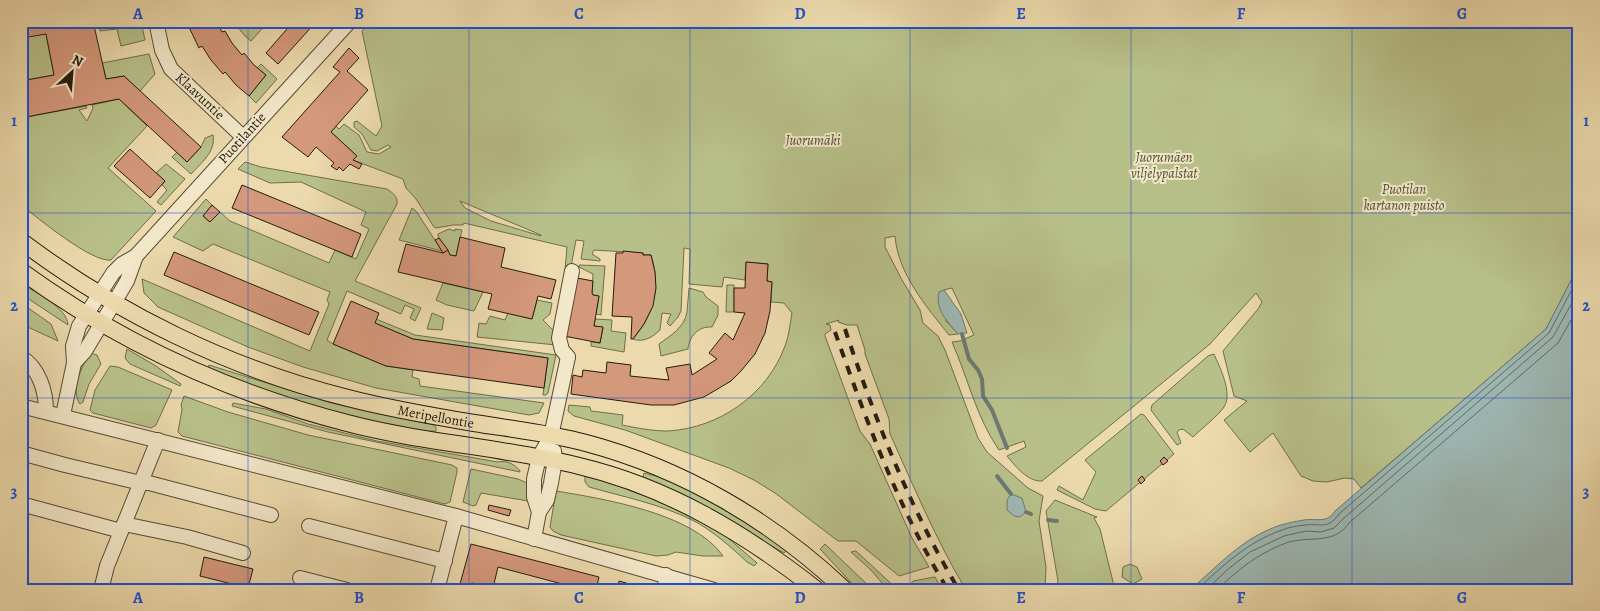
<svg xmlns="http://www.w3.org/2000/svg" width="1600" height="611" font-family="Alegreya,serif">
<style>
.green{fill:#b8c089;stroke:#6e6e4c;fill-rule:evenodd}
.water{fill:#9db8b4;stroke:#6d7972}
.lines{fill:none;stroke-linecap:round;stroke-linejoin:round}
.shore{stroke:#606a62;stroke-width:1}
.stream{stroke:#6d7972;stroke-width:4}
.building{fill:#d4987b;stroke:#241b0f}
.minor-casing{stroke:#564b36;stroke-width:16}
.major-casing{stroke:#241b0f;stroke-width:18}
.minor{stroke:#f3e7c9;stroke-width:14}
.major{stroke:#ecdaac;stroke-width:16}
.rail{stroke:#241b0f;stroke-width:4;stroke-dasharray:9 9;stroke-linecap:butt}
.grid{fill:none;stroke:#1d4ed8;stroke-width:1;stroke-opacity:0.55}
.labels{text-anchor:middle;dominant-baseline:central;stroke-width:4;stroke-linejoin:round;paint-order:stroke}
.street-label{font-size:14px;fill:#241b0f;stroke:#f3e7c9}
.park-label{font-size:14px;font-style:italic;fill:#504d34;stroke:#f3e7c9}
.neatline{fill:none;stroke:#1d4ed8;stroke-width:2}
.grid-label{font-size:16px;text-anchor:middle;font-weight:bold;fill:#1d4ed8}
</style>
<rect width="100%" height="100%" fill="#ecdaac"/>
<filter id="stains"><feTurbulence type="fractalNoise" baseFrequency=".004" numOctaves="4"/><feColorMatrix values="0 0 0 0 .2 0 0 0 0 .09 0 0 0 0 .02 0 0 0 .5 -.17"/></filter>
<radialGradient id="worn" r=".72"><stop offset=".6" stop-color="#630" stop-opacity="0"/><stop offset="1" stop-color="#630" stop-opacity=".3"/></radialGradient>
<!-- green -->
<g class="green">
<path d="M21 21H58L21 28Z"/>
<path d="M98 21H141L145 40 121 46 117 29 100 31Z"/>
<path d="M233 21H269L251 41 245 36Z"/>
<path d="M371 21H1579V265L1546 329 1361 488 1354 479 1345 478 1327 482 1313 481 1301 476 1273 433 1250 452 1224 420 1247 401 1234 396 1223 351 1258 309 1262 302 1256 293 1210 344 1042 481C1028 482 1015 466 1007 456L1026 447 1024 441 999 450C976 417 968 378 952 342L960 341 974 335 952 288 944 290 946 321 958 334 949 335C926 306 898 274 895 236L885 238V247L902 280 920 310 923 323 938 336 945 350 978 438 987 452 1028 488 1043 496 1039 521 1046 567 1045 590H966C936 540 914 487 890 434L889 419 865 354V350L857 325H847L838 322 839 320 826 324 830 325 831 330 825 334V336L860 431 870 444 912 538 929 567 899 576 856 541H838L775 493 754 480 729 468 625 430 574 416 568 411 569 405 590 407 591 411 623 415 622 425C637 428 652 431 668 431 719 428 767 395 785 346 789 336 790 324 792 313L784 303 771 302 772 282 767 281 768 264 746 262 745 280 724 277 722 287 689 284 690 249 684 248 681 311 678 317 670 326 667 323 671 314 662 313 660 330C653 337 643 343 633 339 654 315 661 286 651 255H643V253L594 250 592 254 600 259V261L581 259 584 241 576 240 567 288 564 282 567 247 464 223 463 225H453L436 228 434 227 416 199 406 188 403 179 353 160 357 156 331 132 336 126 339 129 344 124 359 135 367 152 379 154 391 147 388 145 377 151 371 150 362 134 354 127V122L357 121 376 136 382 126 362 31ZM460 201 541 235V236L491 221 465 208Z"/>
<path d="M21 34H46L54 75 21 81Z"/>
<path d="M149 54 155 74 140 91 124 76 106 79 102 63Z"/>
<path d="M261 64 277 79 256 103 249 96 266 75 257 68Z"/>
<path d="M119 99 147 126 108 168 156 211 111 260C92 263 38 218 21 205V118L86 106 87 108 79 110 87 121 93 108 92 105Z"/>
<path d="M213 135C216 152 201 163 191 174L172 157 177 152 187 162 201 147 205 138Z"/>
<path d="M245 162 261 167 387 189C393 193 398 197 397 204L355 281 421 308 415 321 410 318 414 309 405 305 401 314 347 291 327 340 333 344 386 366 413 370 412 377 419 379 420 386 544 403 539 413 529 415 376 388 303 367 248 347 158 307 144 293 142 279 310 351 329 304 327 300 330 292 213 244 203 251 173 237 206 199 212 205 203 216 210 222 220 212 230 221 329 263 335 250 356 259 369 229 361 225 366 212 301 182 270 183 238 169Z"/>
<path d="M166 164 185 179 161 205 157 202 167 190 162 185 165 181 156 173Z"/>
<path d="M412 208 416 211 442 251 399 240Z"/>
<path d="M449 229 455 231V229L462 230 456 256 450 255 438 236V234Z"/>
<path d="M579 265 605 266 601 315 596 314 599 296 593 295 592 293 593 274 579 267Z"/>
<path d="M21 283C36 293 67 307 68 325L21 294Z"/>
<path d="M443 283 483 292 474 311 447 305 436 300Z"/>
<path d="M727 285H734V312H726Z"/>
<path d="M689 288 703 292 706 297 718 306V315L712 327C698 326 689 337 688 349L661 356 659 344C670 336 685 327 687 312 688 304 688 296 689 288Z"/>
<path d="M537 300 552 303 550 314 543 320 556 333V345L477 337 479 323 486 324 490 316 505 320 508 313 532 319Z"/>
<path d="M21 303 51 324 58 341 21 324Z"/>
<path d="M432 313 444 318 442 330 427 329Z"/>
<path d="M376 319 415 335 556 355 548 393 546 395H543L548 358 413 339 375 323Z"/>
<path d="M595 319 612 320 611 331 626 333 624 352 591 346V342L600 343 603 328 594 326Z"/>
<path d="M127 349 156 366 181 384 180 386 130 364 125 358Z"/>
<path d="M90 353 97 355 101 364 89 384 83 402 80 404C70 390 82 366 90 353Z"/>
<path d="M1214 354C1220 368 1233 393 1224 407 1217 417 1202 428 1193 437L1183 429 1179 430 1177 432 1181 443 1177 445 1151 410 1152 405 1208 356Z"/>
<path d="M209 365 331 403 434 425 436 427V431C414 433 393 426 372 421 316 408 261 390 208 368Z"/>
<path d="M110 366 118 367 172 390 156 425 151 428 93 413 90 410 95 390Z"/>
<path d="M184 396 228 412 308 435 452 465 457 468V472L450 502 445 504 182 436 178 432 182 409 181 405Z"/>
<path d="M233 403 266 409 308 424 377 441 498 462C506 460 515 464 520 471V472L328 432 232 406Z"/>
<path d="M1141 414 1144 415 1174 454 1106 511 1095 509 1057 490 1059 486 1083 500 1096 472 1085 460Z"/>
<path d="M471 469 518 479 527 483 528 501 481 493 476 505 473 506 463 502Z"/>
<path d="M644 473 672 480 719 503 788 549 784 553 696 502 643 477Z"/>
<path d="M585 476 604 481 651 497 721 532 757 563 754 566 747 562C731 547 712 530 692 520 660 504 624 497 589 487L585 482Z"/>
<path d="M556 491C604 499 693 513 723 556H703L676 552 668 555 656 556 561 535 553 531 550 527Z"/>
<path d="M1055 500 1097 517 1094 518 1100 529 1115 590H1056L1058 581 1046 511Z"/>
<path d="M825 544 873 590H858L820 549Z"/>
<path d="M856 551 898 590H888L871 570 851 552Z"/>
<path d="M1130 564 1137 567 1142 579 1133 584 1122 577 1123 567Z"/>
<path d="M935 577 942 590H913L910 585 913 581Z"/>
</g>
<!-- water -->
<g class="water">
<path d="M1579 265V590H1190C1219 565 1243 537 1281 525 1288 523 1297 521 1304 520 1316 518 1327 524 1335 511L1546 329Z"/>
<path d="M944 290 961 314 967 333 958 334C947 321 935 310 939 292Z"/>
<path d="M1011 494 1022 498 1026 512 1020 517 1014 516 1007 510V500Z"/>
</g>
<g class="lines">
<!-- shore -->
<g class="shore">
<path d="M1197 590C1223 565 1248 542 1282 530 1289 527 1298 526 1305 525 1320 523 1328 530 1339 514L1549 333 1579 276"/>
<path d="M1206 590 1227 570 1250 552 1284 536 1306 531 1321 532 1334 528 1344 518 1553 337 1579 290"/>
<path d="M1217 590C1237 570 1259 553 1286 543 1309 535 1333 546 1349 523L1558 343 1579 306"/>
</g>
<!-- stream -->
<g class="stream">
<path d="M962 334 969 359 978 370 982 379 983 396 992 410 1007 448"/>
<path d="M997 476 1011 494"/>
<path d="M1026 512 1031 514"/>
<path d="M1048 520 1057 521"/>
</g>
</g>
<!-- building -->
<g class="building">
<path d="M58 21H93L106 79 124 76 201 147 187 162 119 99 21 118V81L54 75 46 34 22 38 21 28Z"/>
<path d="M186 21H216L222 32 225 31 232 43 242 55 244 53 254 65 266 75 249 96 236 85 225 72 223 74 211 60 202 46 199 48Z"/>
<path d="M294 21H314L315 23 278 64 266 53Z"/>
<path d="M349 48 359 58 347 71 368 90 331 132 357 156 353 160 362 164 359 169 350 164 343 171 339 167 337 170 331 166 334 163 316 147 308 157 282 137 340 72 333 67Z"/>
<path d="M130 149 165 181 150 198 114 166Z"/>
<path d="M242 185 361 234 352 257 232 208Z"/>
<path d="M212 205 220 212 210 222 203 216Z"/>
<path d="M460 237 505 248 501 267 556 280 551 299 538 296 532 319 488 309 492 294 398 272 406 244 443 253 448 250 450 255 456 256Z"/>
<path d="M439 238 448 250 443 253 435 240Z"/>
<path d="M623 251 643 253V255H651L655 272 656 288 653 306 644 324 633 339H631L632 317 612 316 616 253H623Z"/>
<path d="M174 252 319 312 309 335 164 275Z"/>
<path d="M746 262 768 264 767 281 772 282 770 311 765 333 755 354 741 371 731 381 704 397 674 405H651L571 394 573 375 582 377 583 370 606 373 607 362 631 365 630 376 669 380 666 368 690 364 692 375 717 359 709 353 725 333 733 340 745 313 734 312V288H745Z"/>
<path d="M577 278 593 281 592 293 593 295 599 296 594 326 603 327 600 343 564 336Z"/>
<path d="M351 301 379 313 375 323 413 339 548 358 544 388 386 366 333 344Z"/>
<path d="M1164 457 1168 461 1163 465 1160 461Z"/>
<path d="M1142 476 1145 480 1141 484 1138 480Z"/>
<path d="M489 505 511 510 509 516 488 510Z"/>
<path d="M471 544 599 577 596 590H585L498 567 493 588 472 583 468 586 460 584Z"/>
<path d="M204 557 253 569 248 588 200 576Z"/>
<path d="M619 581 626 583 651 590H617Z"/>
</g>
<g class="lines">
<!-- minor casing -->
<g class="minor-casing">
<g id="minor">
<path d="M156 21 162 50 171 69 243 137"/>
<path d="M21 357C39 368 46 391 46 411"/>
<path d="M568 357 562 350 559 338 572 271"/>
<path d="M74 363 85 351 127 281 136 256"/>
<path d="M21 406 456 516 714 590"/>
<path d="M63 415 74 363 73 346 79 326 113 273 122 264 136 256 350 21"/>
<path d="M21 453 65 465 141 483H149L271 515"/>
<path d="M21 504 121 531"/>
<path d="M539 512 534 497V479L539 457 551 436 568 357"/>
<path d="M124 524 187 537 243 553"/>
<path d="M309 526 445 561"/>
<path d="M534 539 539 512 547 500 551 483 555 460 554 451"/>
<path d="M300 578 347 590"/>
<path d="M101 590 107 566 158 440"/>
<path d="M437 590 456 516"/>
<path d="M665 590 666 575"/>
</g>
</g>
<!-- major casing -->
<g class="major-casing">
<g id="major">
<path id="s1" d="M21 241C118 314 231 369 348 398 390 409 432 416 474 423 511 429 549 433 586 443 684 469 772 521 845 590"/>
<path d="M21 271C119 342 230 393 347 423 423 443 503 447 579 466 668 487 746 534 817 590"/>
</g>
</g>
<!-- minor -->
<use href="#minor" class="minor"/>
<!-- major -->
<use href="#major" class="major"/>
<!-- rail -->
<g class="rail">
<path d="M845 329C875 419 910 509 959 590"/>
<path d="M835 332C866 420 899 510 948 590"/>
</g>
</g>
<!-- grid -->
<path class="grid" d="M248 21V590M469 21V590M690 21V590M910 21V590M1131 21V590M1352 21V590M21 213H1579M21 398H1579"/>
<g class="labels">
<!-- street labels -->
<g class="street-label">
<text transform="translate(200 96) rotate(43)">Klaavuntie</text>
<text transform="translate(242 138) rotate(-48)">Puotilantie</text>
<text stroke="none"><textPath href="#s1" startOffset="455">Meripellontie</textPath></text>
</g>
<!-- park labels -->
<g class="park-label">
<text x="813" y="140">Juorumäki</text>
<text x="1164" y="157">Juorumäen<tspan x="1164" dy="16">viljelypalstat</tspan></text>
<text x="1404" y="189">Puotilan<tspan x="1404" dy="16">kartanon puisto</tspan></text>
</g>
</g>
<!-- margin -->
<rect width="1600" height="611" fill="none" stroke="#ecdaac" stroke-width="55"/>
<!-- north arrow -->
<g transform="translate(72 72) rotate(26)" stroke="#f3e7c9" stroke-width="4" paint-order="stroke">
<path d="M0-4L9 19L0 12L-9 19Z" fill="#241b0f"/>
<text y="-8" font-size="14" font-weight="bold" text-anchor="middle" fill="#241b0f">N</text>
</g>
<rect x="28" y="28" width="1544" height="556" class="neatline"/>
<g class="grid-label">
<text x="138" y="19">A</text>
<text x="359" y="19">B</text>
<text x="579" y="19">C</text>
<text x="800" y="19">D</text>
<text x="1021" y="19">E</text>
<text x="1241" y="19">F</text>
<text x="1462" y="19">G</text>
<text x="14" y="126">1</text>
<text x="1586" y="126">1</text>
<text x="14" y="311">2</text>
<text x="1586" y="311">2</text>
<text x="14" y="497">3</text>
<text x="1586" y="497">3</text>
<text x="138" y="603">A</text>
<text x="359" y="603">B</text>
<text x="579" y="603">C</text>
<text x="800" y="603">D</text>
<text x="1021" y="603">E</text>
<text x="1241" y="603">F</text>
<text x="1462" y="603">G</text>
</g>
<rect width="100%" height="100%" filter="url(#stains)"/>
<rect width="100%" height="100%" fill="url(#worn)"/>
</svg>
